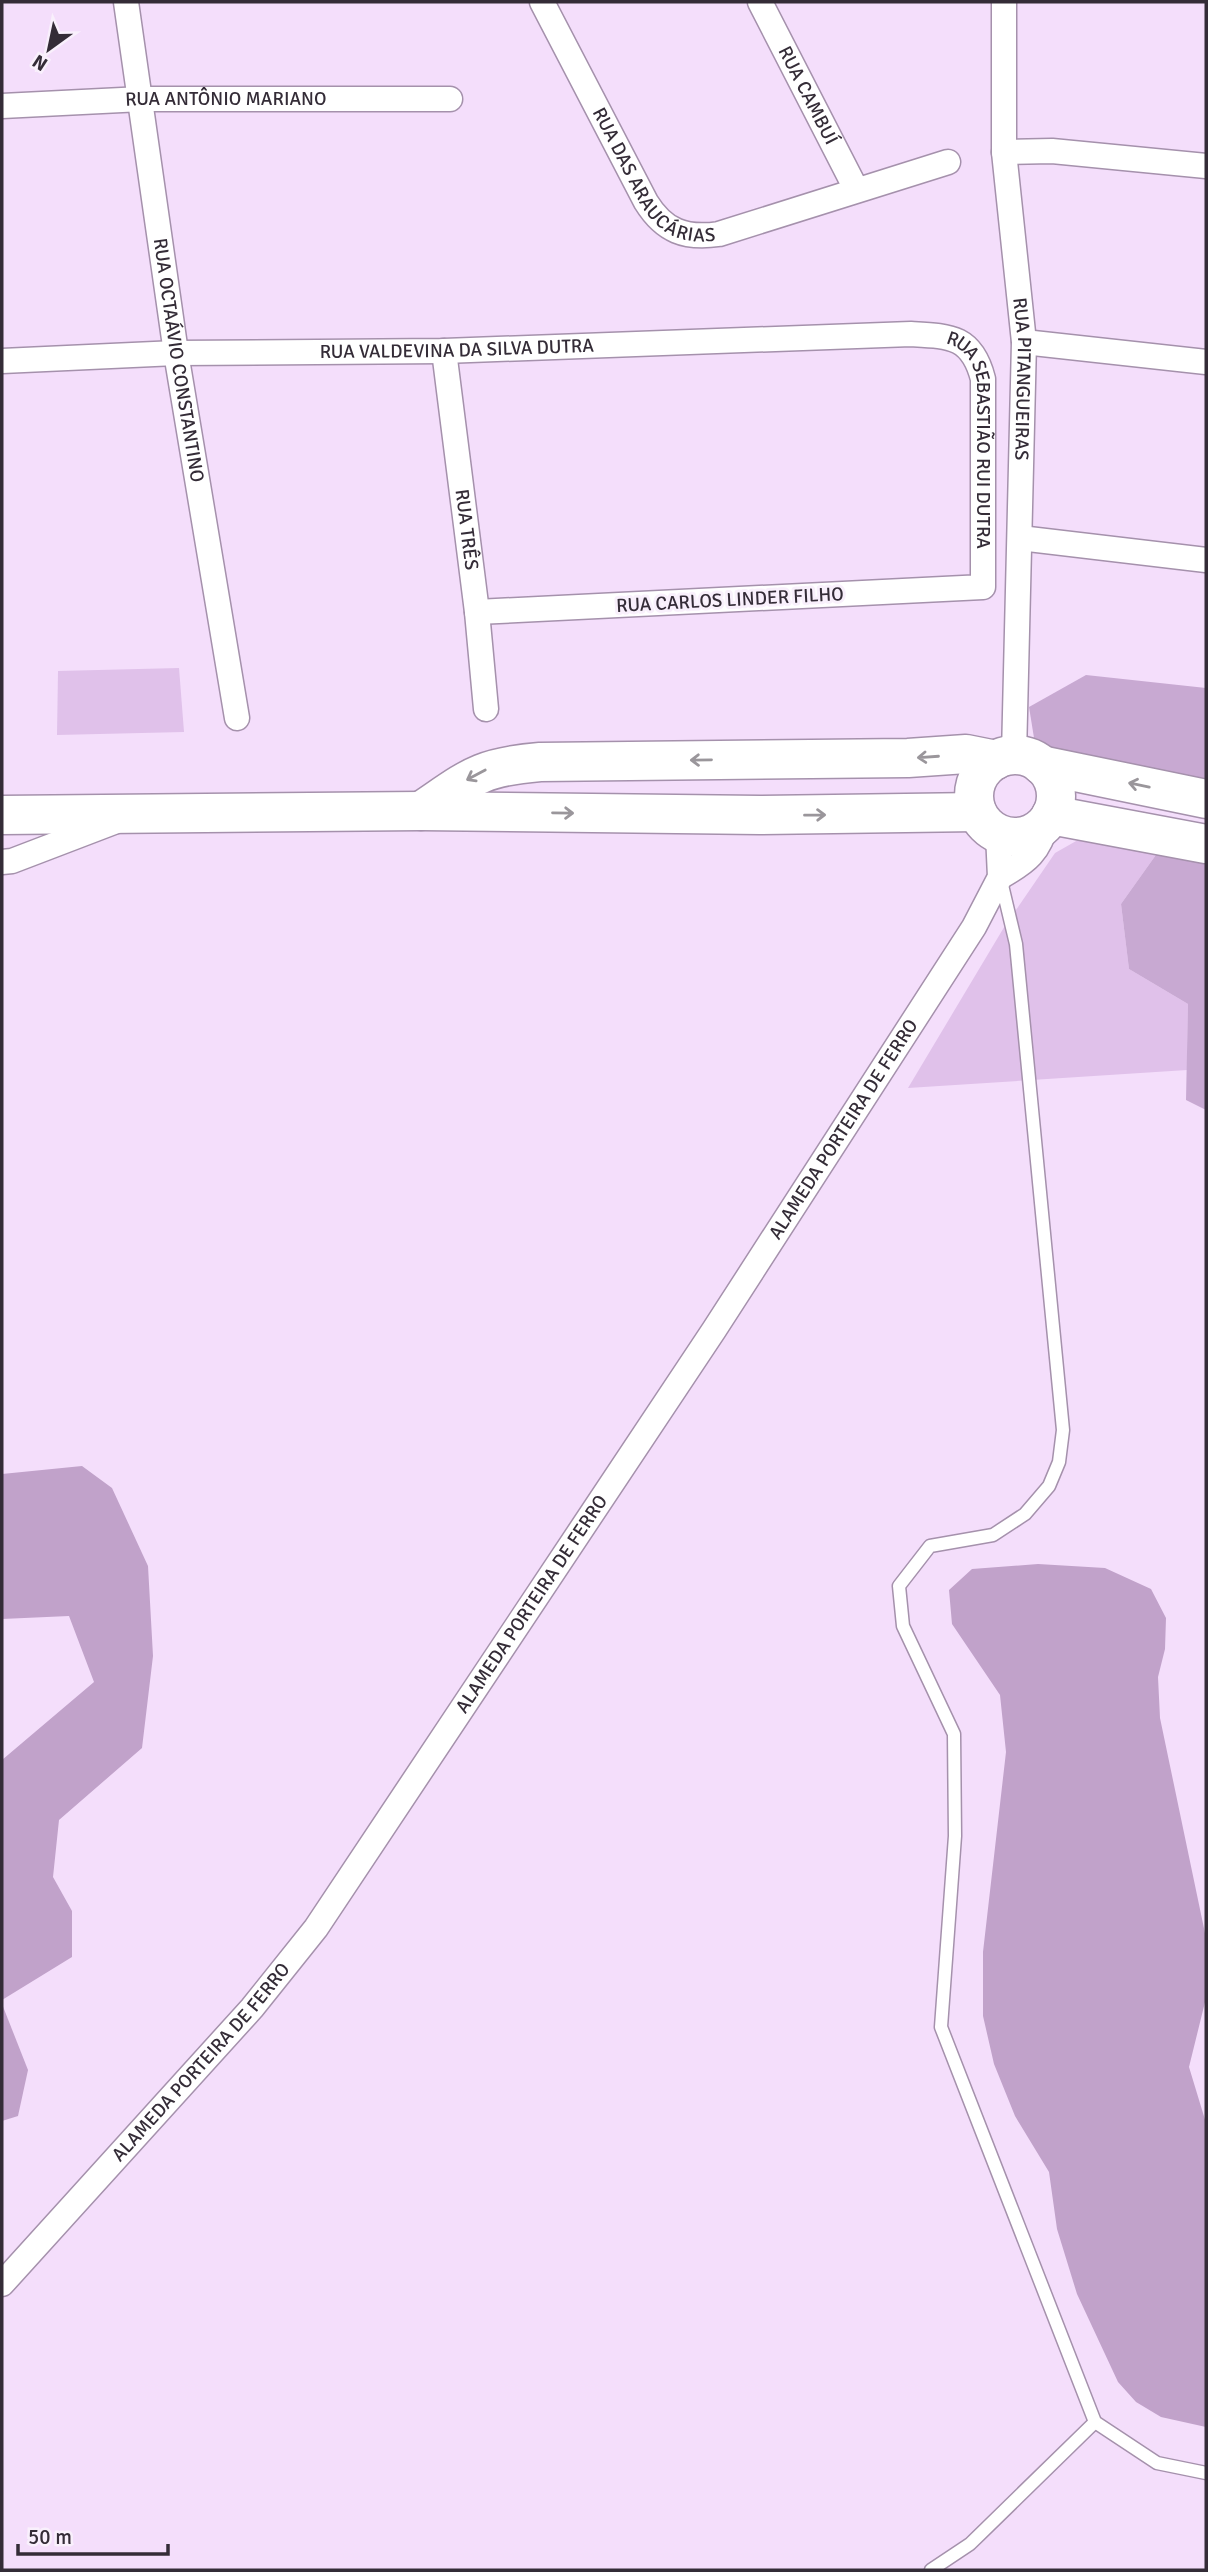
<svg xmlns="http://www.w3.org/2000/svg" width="1208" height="2572" font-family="Signika,sans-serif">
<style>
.green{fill:#e0c1ea}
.forest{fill:#c8a9d2}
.water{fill:#c1a2ca}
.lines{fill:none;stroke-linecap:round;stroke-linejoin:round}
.lane-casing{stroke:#a591ac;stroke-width:15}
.street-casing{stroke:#a591ac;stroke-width:27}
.primary-casing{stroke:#a591ac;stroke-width:41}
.lane{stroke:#fff;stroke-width:12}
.street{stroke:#fff;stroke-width:24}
.primary{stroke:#fff;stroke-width:38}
.oneway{stroke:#9a969b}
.labels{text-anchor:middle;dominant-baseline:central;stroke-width:6;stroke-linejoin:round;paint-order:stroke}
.street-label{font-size:19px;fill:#342c37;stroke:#f9f0fc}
</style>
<rect width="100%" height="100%" fill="#f4defb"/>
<!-- green -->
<g class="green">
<path d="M179 668 184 732 57 735 58 671Z"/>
<path d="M1085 836 1158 852 1121 904 1129 969 1188 1004 1187 1070 908 1088 1003 929 1055 853Z"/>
</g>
<!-- forest -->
<g class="forest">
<path d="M1086 675 1206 688V779L1035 744 1029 707Z"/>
<path d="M1158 852 1206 863V1110L1186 1100 1188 1004 1129 969 1121 904Z"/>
</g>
<!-- water -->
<g class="water">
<path d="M82 1466 112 1488 148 1566 153 1656 142 1748 59 1820 53 1877 72 1911V1957L2 2000V1760L94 1682 69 1616 2 1619V1474Z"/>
<path d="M1038 1564 1105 1568 1151 1589 1166 1618 1165 1649 1158 1677 1160 1718 1206 1938V1998L1189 2067 1206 2123V2427L1161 2417 1136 2402 1118 2382 1077 2294 1057 2229 1049 2172 1015 2116 994 2064 983 2016V1952L1006 1752 1000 1695 952 1624 949 1590 972 1569Z"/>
<path d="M2 2004 28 2070 18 2116 2 2121Z"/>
</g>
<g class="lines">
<!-- lane casing -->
<g class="lane-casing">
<g id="lane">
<path d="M1001 881 1016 944 1063 1430 1059 1462 1049 1486 1025 1514 993 1535 930 1546 899 1586 903 1626 954 1734 955 1836 941 2027 1095 2422 1157 2463 1206 2473"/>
<path d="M931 2570 970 2544 1095 2422"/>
</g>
</g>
<!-- street casing -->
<g class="street-casing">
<g id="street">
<path id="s1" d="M126 2 176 353 237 718"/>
<path id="s2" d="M542 2 646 202C664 231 685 239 719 234L948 162"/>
<path id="s3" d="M760 2 856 189"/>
<path id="s4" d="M1004 2V152L1024 342 1014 755"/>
<path id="s5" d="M2 106 142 99H450"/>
<path d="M1004 152 1052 151 1206 166"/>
<path d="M1024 342 1206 362"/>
<path id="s6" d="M444 351 477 612 486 709"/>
<path id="s7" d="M2 361 176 353 444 351 911 334C950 336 972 336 983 379V587L477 612"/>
<path d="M1020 538 1206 560"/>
<path d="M2 862 12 861 114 822"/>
<path d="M1000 877C1027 862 1040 852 1047 821"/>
<path id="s8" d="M2 2284 252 2008 316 1928 714 1330 974 927 1000 877 998 834"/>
</g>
</g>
<!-- primary casing -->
<g class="primary-casing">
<g id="primary">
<circle cx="1015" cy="796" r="41"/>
<path d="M1041 765 1206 799"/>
<path d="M421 811C470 778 479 767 540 762L908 758 966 754 996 760"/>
<path d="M2 815 421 811 760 815 977 812"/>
<path d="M1051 815 1206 844"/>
</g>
</g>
<!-- lane -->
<use href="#lane" class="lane"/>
<!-- street -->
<use href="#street" class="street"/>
<!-- primary -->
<use href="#primary" class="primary"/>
</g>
<!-- one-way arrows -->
<defs><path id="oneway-shaft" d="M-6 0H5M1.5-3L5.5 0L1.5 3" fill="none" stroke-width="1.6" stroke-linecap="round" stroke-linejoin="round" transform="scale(1.75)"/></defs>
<g class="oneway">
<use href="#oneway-shaft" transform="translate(928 757) rotate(176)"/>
<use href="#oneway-shaft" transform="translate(701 760) rotate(179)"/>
<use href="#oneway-shaft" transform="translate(476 775) rotate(152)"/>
<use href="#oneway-shaft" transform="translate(1139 785) rotate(-168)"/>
<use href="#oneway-shaft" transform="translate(563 813) rotate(1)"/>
<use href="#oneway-shaft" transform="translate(815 815) rotate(-1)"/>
</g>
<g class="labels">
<!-- street labels -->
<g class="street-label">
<text stroke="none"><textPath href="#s3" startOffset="105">RUA CAMBUÍ</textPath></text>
<text stroke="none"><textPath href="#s5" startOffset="224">RUA ANTÔNIO MARIANO</textPath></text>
<text stroke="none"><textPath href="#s2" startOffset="214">RUA DAS ARAUCÁRIAS</textPath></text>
<text stroke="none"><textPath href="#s7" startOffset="455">RUA VALDEVINA DA SILVA DUTRA</textPath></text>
<text stroke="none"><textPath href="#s1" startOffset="362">RUA OCTAÁVIO CONSTANTINO</textPath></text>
<text stroke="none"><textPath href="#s4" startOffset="378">RUA PITANGUEIRAS</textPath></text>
<text stroke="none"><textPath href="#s7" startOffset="1060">RUA SEBASTIÃO RUI DUTRA</textPath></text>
<text stroke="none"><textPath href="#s6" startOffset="180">RUA TRÊS</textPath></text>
<text transform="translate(730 600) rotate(-3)">RUA CARLOS LINDER FILHO</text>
<text stroke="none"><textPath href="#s8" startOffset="1432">ALAMEDA PORTEIRA DE FERRO</textPath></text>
<text stroke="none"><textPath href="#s8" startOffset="864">ALAMEDA PORTEIRA DE FERRO</textPath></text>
<text stroke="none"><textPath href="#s8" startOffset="298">ALAMEDA PORTEIRA DE FERRO</textPath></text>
</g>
</g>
<!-- border -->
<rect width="1208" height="2572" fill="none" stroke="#342c37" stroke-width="7"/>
<!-- north arrow -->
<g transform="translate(49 49) rotate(213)" stroke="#f9f0fc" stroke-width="5" paint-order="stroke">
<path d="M0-5L12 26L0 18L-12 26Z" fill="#342c37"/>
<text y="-10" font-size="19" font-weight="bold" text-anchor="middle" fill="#342c37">N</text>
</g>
<!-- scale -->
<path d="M18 2544v10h150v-10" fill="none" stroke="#342c37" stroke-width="3.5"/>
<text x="28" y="2544" font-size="21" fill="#342c37" stroke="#f9f0fc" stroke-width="5" paint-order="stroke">50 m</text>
</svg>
